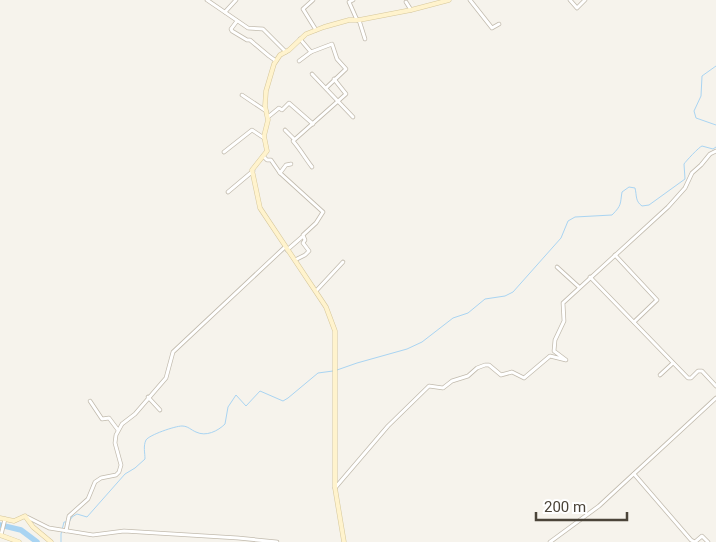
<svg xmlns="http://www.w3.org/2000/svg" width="716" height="542" font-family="Roboto,sans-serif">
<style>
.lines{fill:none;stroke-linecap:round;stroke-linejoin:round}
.stream{stroke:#a9d4f2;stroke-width:1}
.river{stroke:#a9d4f2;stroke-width:5.5}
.street-casing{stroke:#c2bbae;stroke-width:4.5}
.secondary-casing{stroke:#d6c79b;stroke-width:5}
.street{stroke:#fff;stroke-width:3}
.secondary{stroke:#fff3cd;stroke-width:4}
</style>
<rect width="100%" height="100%" fill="#f6f3ec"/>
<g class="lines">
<!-- stream -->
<g class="stream">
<path d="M716 66 702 76 701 96 694 111 696 118 716 125"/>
<path d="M337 370 357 363 407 349 422 342 453 318 468 313 485 299 505 296 513 292 561 238 568 221 575 217 612 215C622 205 620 204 622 192L629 187 635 188C637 196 635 201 642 206L649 205 685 179 684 164C686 161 699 147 702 146L713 149 716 147"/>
<path d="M69 522 72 517 77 514 87 517 125 474 135 468 145 459C145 453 143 446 146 440 149 435 175 426 182 426 188 426 191 430 196 432 206 437 218 431 225 424L228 407 236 395 246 406 260 391 283 401 288 398 318 373 333 371"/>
<path d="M61 542V534L64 522H66"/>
</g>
<!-- river -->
<path class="river" d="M0 525 21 530 37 542"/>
<!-- street casing -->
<g class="street-casing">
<g id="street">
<path d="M207 0 248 28 263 29 286 52"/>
<path d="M313 0 303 9 316 30"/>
<path d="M353 0 349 2 357 20"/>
<path d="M470 0 492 28 499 24"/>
<path d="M570 0 577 8 585 0"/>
<path d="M406 2 411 10"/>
<path d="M225 12 236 0"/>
<path d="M359 20 365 39"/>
<path d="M237 21 231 29 232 31 247 40H250L269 56 276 61"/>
<path d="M300 39 311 52 332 44 337 59 346 69 326 88"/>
<path d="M299 61 311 52"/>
<path d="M312 74 353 117"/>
<path d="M242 95 266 111"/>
<path d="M268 117 279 108 282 110 289 103 313 124"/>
<path d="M285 130 294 139"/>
<path d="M224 152 252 130 264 138"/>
<path d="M264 157 267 160H271L280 173 323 212 316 223 303 235 305 240 303 243 309 251 305 255 295 260"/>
<path d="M312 167C305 158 300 149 293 141L346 94 334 79"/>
<path d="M280 173 286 165 291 164"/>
<path d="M228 192 253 171"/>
<path d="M287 250 302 237"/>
<path d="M615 255 657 300 634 322"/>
<path d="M557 267 579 287"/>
<path d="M590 277 688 378H691L698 371H702L716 386"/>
<path d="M316 291 343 262"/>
<path d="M660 375 673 363"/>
<path d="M148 397 160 410"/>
<path d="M90 401 102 419 109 418 118 430"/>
<path d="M634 474 691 540 695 542 702 536 708 542"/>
<path d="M335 488 388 426 429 386 443 388 452 381 468 376 477 368 485 365H489L501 375 512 372 524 378 550 356 566 360 554 351 555 340 564 321 563 303 668 207 685 188 692 173 701 165 710 154 716 151"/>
<path d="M27 517 49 528 93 535 124 531 238 538 277 542"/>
<path d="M66 531 69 516 88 499 95 482 101 478 116 475 119 472 121 465 115 443 116 435 122 424 135 414 166 378 173 352 285 247"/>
<path d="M1 535 5 519"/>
<path d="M550 542 599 506 716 398"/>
</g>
</g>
<!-- secondary casing -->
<g class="secondary-casing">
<g id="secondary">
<path d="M0 518 14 521 25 516 33 527 51 542"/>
<path d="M0 535 19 542"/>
<path d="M344 542 335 488V331L326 307 260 208 252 170 267 151 264 136 268 120 265 106 266 91 274 64 280 55 289 50 306 34 324 27 349 20H359L411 10 449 0"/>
</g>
</g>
<!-- street -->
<use href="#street" class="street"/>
<!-- secondary -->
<use href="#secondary" class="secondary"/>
</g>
<!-- scale -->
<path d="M536 512v8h91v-8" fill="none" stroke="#4b4439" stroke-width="2.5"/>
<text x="544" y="512" font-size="15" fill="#4b4439" stroke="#ffffff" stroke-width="4" paint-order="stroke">200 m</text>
</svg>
